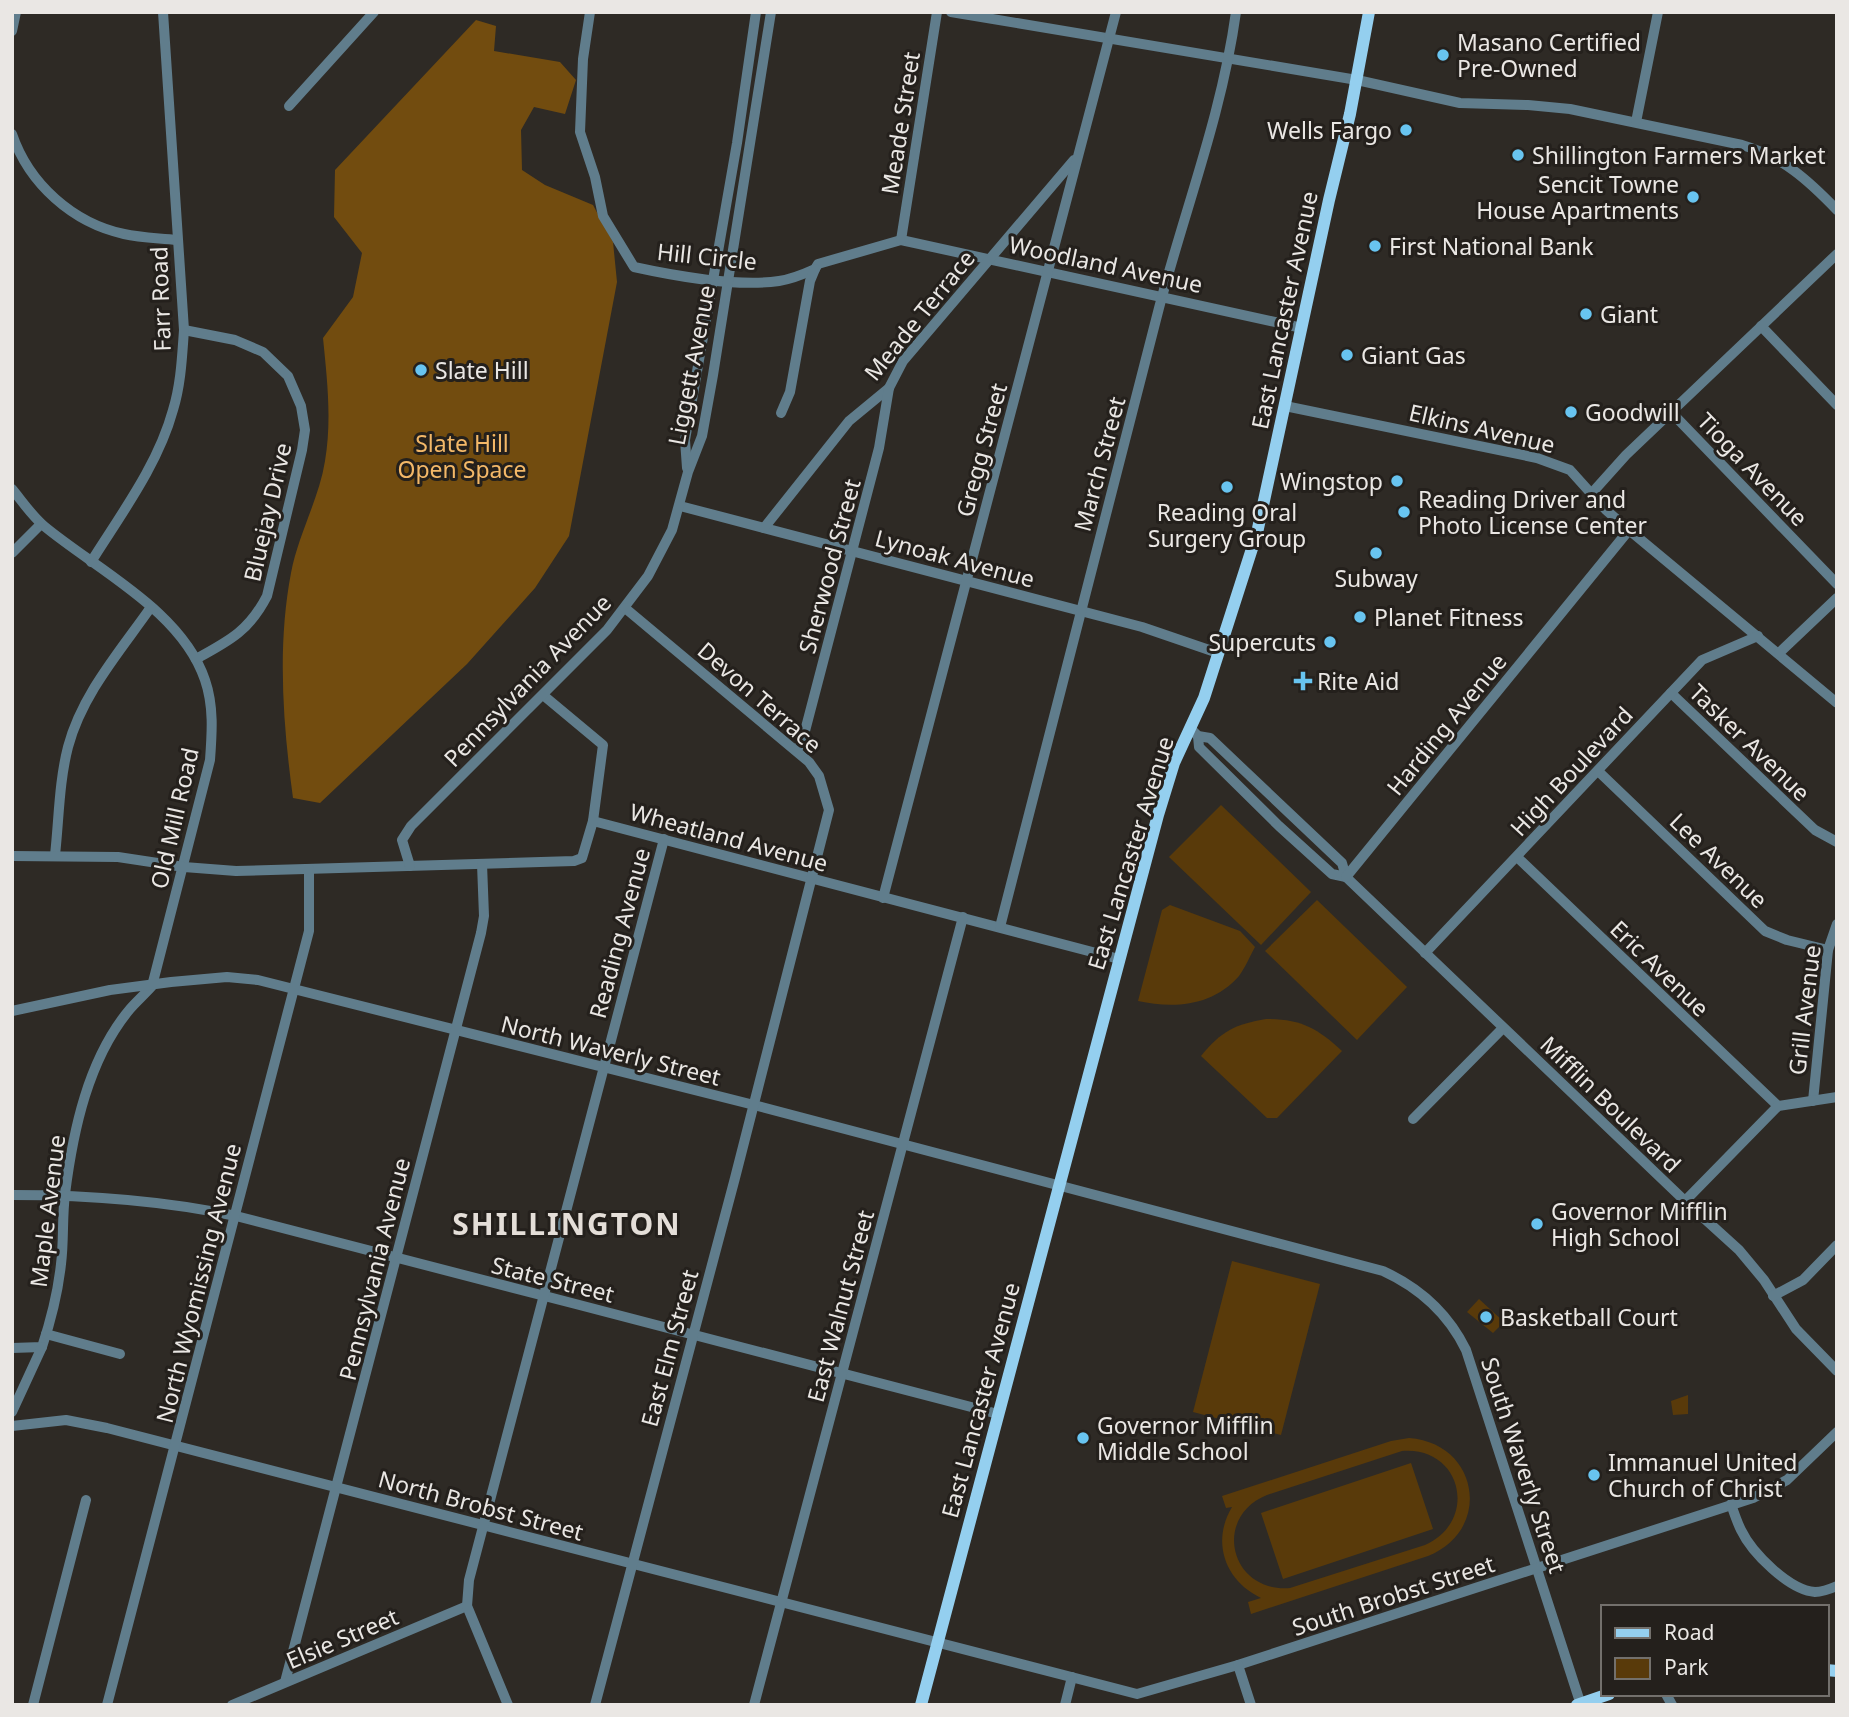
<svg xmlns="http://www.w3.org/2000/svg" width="1849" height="1717" font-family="'Noto Sans',sans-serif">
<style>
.green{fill:#593a0a;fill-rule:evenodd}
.forest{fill:#724c0f}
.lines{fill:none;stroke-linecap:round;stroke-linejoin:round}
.minor{stroke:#607d8c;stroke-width:10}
.major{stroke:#94cfef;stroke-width:12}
.poi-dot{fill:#68c4f0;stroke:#24201c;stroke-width:2.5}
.labels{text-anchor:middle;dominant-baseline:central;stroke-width:6;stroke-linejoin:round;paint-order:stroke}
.poi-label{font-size:23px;fill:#eae7e4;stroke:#24201c;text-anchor:start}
.street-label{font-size:23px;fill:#eae7e4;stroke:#24201c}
.park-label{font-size:23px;fill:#f3b868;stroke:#24201c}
.district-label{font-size:30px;font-weight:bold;letter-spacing:2px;fill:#e4ded8;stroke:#24201c}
</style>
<rect width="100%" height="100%" fill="#2e2a25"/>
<!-- green -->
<g class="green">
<path d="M1221 805 1311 892 1261 945 1169 857Z"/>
<path d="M1317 900 1407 987 1357 1040 1265 951Z"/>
<path d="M1170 905 1240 931 1255 947C1250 956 1245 968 1239 976 1213 1006 1174 1009 1138 1001L1162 910Z"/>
<path d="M1266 1019C1301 1019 1317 1028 1342 1051L1277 1118H1267L1201 1056C1221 1031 1236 1024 1266 1019Z"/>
<path d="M1232 1261 1320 1284 1281 1435 1193 1412Z"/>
<path d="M1479 1299 1504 1322 1493 1333 1467 1312Z"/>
<path d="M1688 1395V1414L1673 1415 1671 1401Z"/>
<path d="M1409 1438C1479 1443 1493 1530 1428 1556L1251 1614 1248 1602 1261 1598C1225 1581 1211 1542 1232 1507L1226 1508 1222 1496 1391 1441ZM1402 1451C1462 1446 1479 1521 1425 1545L1290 1588C1230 1593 1212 1517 1267 1495Z"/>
<path d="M1411 1463 1433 1529 1283 1579 1261 1513Z"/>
</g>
<!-- forest -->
<path class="forest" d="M476 20 496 26 494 51 560 62 576 80 565 114 534 107 521 130 522 170 545 185 593 205 613 242 617 282 569 536 535 588 467 664 320 803 293 798C283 725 277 646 291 573 298 535 319 499 325 461 332 420 327 378 323 338L353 297 362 253 334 217 335 170Z"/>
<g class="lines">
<!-- minor -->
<g class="minor">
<path d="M590 12 583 59 580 132 595 177 603 216 634 267C675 276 739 287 779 281 792 279 804 274 815 269L818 264 901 240 1302 328"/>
<path d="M951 12 1357 80 1460 103 1528 105 1570 109 1742 145C1783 157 1808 180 1837 210"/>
<path d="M12 31 16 12"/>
<path d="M289 106 374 12"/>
<path d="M1636 122 1658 12"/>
<path d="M12 134C29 184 73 223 124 234 141 238 160 238 177 240"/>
<path d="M901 240 937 12"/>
<path d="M1761 326 1837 405"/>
<path d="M184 330 235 340 263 352 288 376 301 406 305 430 302 450 267 596C249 631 229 641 196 659"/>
<path d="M1285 406 1537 458 1570 470 1606 510 1629 530 1837 703"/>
<path d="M1671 412 1837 584"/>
<path d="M781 413 790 392 810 281 815 269"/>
<path d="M687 468 685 440 737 143 756 12"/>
<path d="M12 489C22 501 32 516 44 526 97 570 182 611 205 680 214 706 212 733 210 760L152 986C145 994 137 1001 130 1009 88 1059 73 1131 65 1194 62 1217 64 1241 61 1264 58 1292 51 1320 42 1347L12 1348"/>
<path d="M1591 494 1626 455 1837 254"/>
<path d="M680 506 1142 627 1218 653"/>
<path d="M764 528 849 421 889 388 903 361 1074 160"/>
<path d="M12 553 41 524"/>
<path d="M91 562C121 514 158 465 173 410 181 384 182 357 184 330L163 12"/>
<path d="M1779 653 1837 598"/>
<path d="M1671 693 1815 830 1837 842"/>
<path d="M1190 728 1198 736 1210 738 1342 863 1346 877 1685 1201 1739 1250 1764 1280 1796 1329 1837 1371"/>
<path d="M1198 736 1199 747 1279 826 1332 874 1346 877"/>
<path d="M797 751 805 731 879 448 889 388"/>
<path d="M1598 771 1765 931 1787 940 1828 950"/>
<path d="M593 821 1119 959"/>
<path d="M55 855C59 819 59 782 68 747 82 694 121 650 151 607"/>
<path d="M12 856 118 857 184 867 236 871 574 861 582 858 593 821 603 745 543 695"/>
<path d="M1517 857 1778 1106"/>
<path d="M410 866 402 840 411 826 607 630 648 576 672 530 688 472 702 436 713 375 771 12"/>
<path d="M1346 877 1629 530"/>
<path d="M883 898 1116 12"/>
<path d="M1000 927C1052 720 1106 514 1159 308 1185 209 1222 114 1236 12"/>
<path d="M1425 953 1702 660 1758 636"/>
<path d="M12 1011 110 990 171 982 227 977 258 980 754 1105 1383 1271C1420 1288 1448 1313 1466 1350L1581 1705"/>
<path d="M1813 1101 1828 950 1837 924"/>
<path d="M1413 1119 1503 1028"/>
<path d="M12 1195C88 1195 161 1200 236 1216 490 1283 744 1346 998 1414"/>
<path d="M1685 1201 1778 1106 1837 1097"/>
<path d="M1773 1296 1803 1280 1837 1245"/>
<path d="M46 1334 120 1354"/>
<path d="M12 1412 42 1347"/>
<path d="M12 1426 66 1420 107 1428 1137 1694 1238 1665 1753 1498 1787 1480 1837 1432"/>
<path d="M1731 1504C1734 1513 1737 1522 1741 1530 1752 1553 1789 1590 1815 1592 1822 1592 1830 1589 1837 1586"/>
<path d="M1238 1665 1251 1705"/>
<path d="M285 1682 481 933 484 916 482 864"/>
<path d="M1666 1694 1672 1705"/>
<path d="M33 1705 86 1500"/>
<path d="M107 1705 309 931V869"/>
<path d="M232 1705 467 1606"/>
<path d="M508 1705 467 1606 469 1580 664 839"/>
<path d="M595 1705 735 1178 829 810 819 776 809 762 625 608"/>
<path d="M754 1705 963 917"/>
<path d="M1065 1705 1072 1677"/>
</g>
<!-- major -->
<g class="major">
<path d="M1826 1670 1837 1671"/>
<path d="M921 1705 1158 815 1174 763 1204 698 1257 533 1329 200 1350 114 1369 12"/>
<path d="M1577 1705 1609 1694"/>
</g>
</g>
<!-- markers -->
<g class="poi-dot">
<circle cx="1443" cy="55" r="7"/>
<circle cx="1406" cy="130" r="7"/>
<circle cx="1518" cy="155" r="7"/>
<circle cx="1693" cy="197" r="7"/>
<circle cx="1375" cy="246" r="7"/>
<circle cx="1586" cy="314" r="7"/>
<circle cx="1347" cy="355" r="7"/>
<circle cx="421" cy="370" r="7"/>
<circle cx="1571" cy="412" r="7"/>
<circle cx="1397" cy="481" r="7"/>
<circle cx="1227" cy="487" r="7"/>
<circle cx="1404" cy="512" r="7"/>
<circle cx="1376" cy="553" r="7"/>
<circle cx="1360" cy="617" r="7"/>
<circle cx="1330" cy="642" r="7"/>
<path d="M1299.5 670.5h7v7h7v7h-7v7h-7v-7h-7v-7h7z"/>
<circle cx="1537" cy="1224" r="7"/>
<circle cx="1486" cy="1317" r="7"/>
<circle cx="1083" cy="1438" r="7"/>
<circle cx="1594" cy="1475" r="7"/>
</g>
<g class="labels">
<!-- poi labels -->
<g class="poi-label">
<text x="1457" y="42">Masano Certified<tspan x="1457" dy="26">Pre-Owned</tspan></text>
<text x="1392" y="130" text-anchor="end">Wells Fargo</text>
<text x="1532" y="155">Shillington Farmers Market</text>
<text x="1679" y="184" text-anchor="end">Sencit Towne<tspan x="1679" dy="26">House Apartments</tspan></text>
<text x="1389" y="246">First National Bank</text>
<text x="1600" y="314">Giant</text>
<text x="1361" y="355">Giant Gas</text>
<text x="435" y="370">Slate Hill</text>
<text x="1585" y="412">Goodwill</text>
<text x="1383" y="481" text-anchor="end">Wingstop</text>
<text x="1418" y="499">Reading Driver and<tspan x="1418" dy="26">Photo License Center</tspan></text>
<text x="1227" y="512" text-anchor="middle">Reading Oral<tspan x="1227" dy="26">Surgery Group</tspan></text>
<text x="1376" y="578" text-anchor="middle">Subway</text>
<text x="1374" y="617">Planet Fitness</text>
<text x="1316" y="642" text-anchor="end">Supercuts</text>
<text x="1317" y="681">Rite Aid</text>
<text x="1551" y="1211">Governor Mifflin<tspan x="1551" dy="26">High School</tspan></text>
<text x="1500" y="1317">Basketball Court</text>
<text x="1097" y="1425">Governor Mifflin<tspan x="1097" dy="26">Middle School</tspan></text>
<text x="1608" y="1462">Immanuel United<tspan x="1608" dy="26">Church of Christ</tspan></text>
</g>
<!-- street labels -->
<g class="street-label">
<text transform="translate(900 123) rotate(-81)">Meade Street</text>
<text transform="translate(707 256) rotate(6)">Hill Circle</text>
<text transform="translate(1106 264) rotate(12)">Woodland Avenue</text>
<text transform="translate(160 299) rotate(-92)">Farr Road</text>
<text transform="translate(1284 310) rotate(-78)">East Lancaster Avenue</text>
<text transform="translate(919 315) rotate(-51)">Meade Terrace</text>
<text transform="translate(691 365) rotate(-79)">Liggett Avenue</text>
<text transform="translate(1482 428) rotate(13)">Elkins Avenue</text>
<text transform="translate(981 450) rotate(-75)">Gregg Street</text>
<text transform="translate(1099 464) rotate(-75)">March Street</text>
<text transform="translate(1753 469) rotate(46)">Tioga Avenue</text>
<text transform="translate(267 512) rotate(-77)">Bluejay Drive</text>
<text transform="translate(955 558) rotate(15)">Lynoak Avenue</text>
<text transform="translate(829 566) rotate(-75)">Sherwood Street</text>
<text transform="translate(527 680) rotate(-46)">Pennsylvania Avenue</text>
<text transform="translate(760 697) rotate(41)">Devon Terrace</text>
<text transform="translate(1446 724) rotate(-51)">Harding Avenue</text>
<text transform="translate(1750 742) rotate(44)">Tasker Avenue</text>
<text transform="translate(1571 771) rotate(-47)">High Boulevard</text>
<text transform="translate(174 818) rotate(-77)">Old Mill Road</text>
<text transform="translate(729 837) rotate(15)">Wheatland Avenue</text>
<text transform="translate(1130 853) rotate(-73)">East Lancaster Avenue</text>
<text transform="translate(1719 860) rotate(44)">Lee Avenue</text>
<text transform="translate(619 933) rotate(-75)">Reading Avenue</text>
<text transform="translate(1660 968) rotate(44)">Eric Avenue</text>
<text transform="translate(1804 1010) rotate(-83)">Grill Avenue</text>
<text transform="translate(611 1050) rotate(14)">North Waverly Street</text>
<text transform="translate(1611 1104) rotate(44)">Mifflin Boulevard</text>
<text transform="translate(47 1211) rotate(-83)">Maple Avenue</text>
<text transform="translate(374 1269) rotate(-76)">Pennsylvania Avenue</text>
<text transform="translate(553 1279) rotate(14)">State Street</text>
<text transform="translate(198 1283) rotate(-76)">North Wyomissing Avenue</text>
<text transform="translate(840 1306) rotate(-75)">East Walnut Street</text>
<text transform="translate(669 1348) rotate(-75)">East Elm Street</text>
<text transform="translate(980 1400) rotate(-75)">East Lancaster Avenue</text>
<text transform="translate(1524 1465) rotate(72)">South Waverly Street</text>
<text transform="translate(481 1505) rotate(15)">North Brobst Street</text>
<text transform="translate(1393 1595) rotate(-18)">South Brobst Street</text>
<text transform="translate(342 1638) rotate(-23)">Elsie Street</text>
</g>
<!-- park labels -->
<g class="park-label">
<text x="462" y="443">Slate Hill<tspan x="462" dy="26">Open Space</tspan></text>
</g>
<!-- district labels -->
<g class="district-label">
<text x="567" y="1223">SHILLINGTON</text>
</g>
</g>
<!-- border -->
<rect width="1849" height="1717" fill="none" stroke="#eae7e4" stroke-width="28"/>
<!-- legend -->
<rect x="1601" y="1605" width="228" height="91" fill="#24201c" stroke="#73706c" stroke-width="2"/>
<rect x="1615" y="1628" width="35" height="10" fill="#94cfef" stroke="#73706c" stroke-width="2"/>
<text x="1664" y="1640" font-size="21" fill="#eae7e4">Road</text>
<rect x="1615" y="1658" width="35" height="21" fill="#593a0a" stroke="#73706c" stroke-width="2"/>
<text x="1664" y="1675" font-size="21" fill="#eae7e4">Park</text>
</svg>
